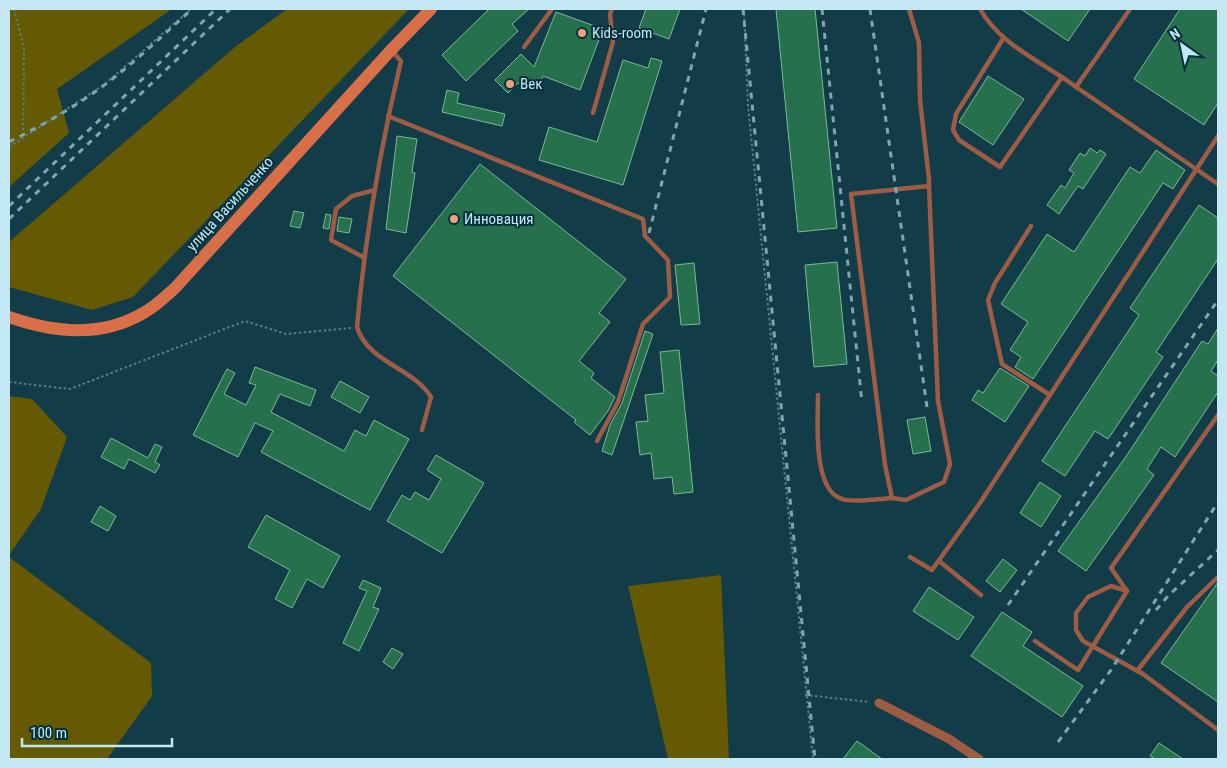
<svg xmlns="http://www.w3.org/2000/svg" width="1227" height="768" font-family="'Roboto Condensed',sans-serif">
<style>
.green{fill:#655904}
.building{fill:#27704e;stroke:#7aba98}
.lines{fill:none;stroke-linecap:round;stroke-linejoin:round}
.path{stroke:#567e89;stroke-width:2;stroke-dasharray:2.5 2.5;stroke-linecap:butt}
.service{stroke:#9f5c45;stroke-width:4.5}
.minor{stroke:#9f5c45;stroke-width:9}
.secondary{stroke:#d96f49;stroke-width:12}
.rail{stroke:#7fa5b1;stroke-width:3;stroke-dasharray:6 6;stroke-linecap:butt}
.poi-dot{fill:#f39f82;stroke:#05313d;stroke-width:2}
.labels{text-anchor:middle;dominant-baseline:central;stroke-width:4;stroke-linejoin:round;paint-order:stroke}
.poi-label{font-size:15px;fill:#c3e7f3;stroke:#05313d;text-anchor:start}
.street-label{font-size:15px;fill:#c3e7f3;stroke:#05313d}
</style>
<rect width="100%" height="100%" fill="#123c47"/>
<!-- green -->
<g class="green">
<path d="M9 9H172L57 89 69 133 9 187Z"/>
<path d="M287 9H409L133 297 92 310 9 287V242L235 47Z"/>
<path d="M9 396 32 399 67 437 41 509 9 555Z"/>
<path d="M9 557 151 663 152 696 107 759H9Z"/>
<path d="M721 575 729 759H668L628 586Z"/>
</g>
<!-- building -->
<g class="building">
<path d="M489 9H529L512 24 518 31 466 81 442 55Z"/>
<path d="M646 9H680L669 39 639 28Z"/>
<path d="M776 9H815L837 228 798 232Z"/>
<path d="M1021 9H1090L1068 41Z"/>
<path d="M1180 9H1218V103L1204 125 1134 79Z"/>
<path d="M556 12 603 29 580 90 543 76 537 90 518 83 508 93 495 80 521 54 534 67Z"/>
<path d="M651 58 662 61 623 185 539 160 549 127 597 142 623 60 648 68Z"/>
<path d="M988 76 1024 99 993 145 959 122Z"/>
<path d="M447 90 459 93 457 103 505 114 502 126 442 112Z"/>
<path d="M397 136 417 139 412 172 415 173 406 233 386 229Z"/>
<path d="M1090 148 1097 153 1100 150 1106 154 1083 189 1078 186 1059 214 1047 205 1061 185 1065 188 1074 173 1069 170 1080 153 1085 156Z"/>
<path d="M1156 150 1185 170 1173 189 1163 183 1033 379 1015 367 1021 357 1010 350 1028 322 1001 304 1047 234 1074 252 1130 167 1140 173Z"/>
<path d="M480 164 626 279 599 313 610 322 579 361 594 373 591 378 615 397 608 411 590 435 574 422 576 420 393 276Z"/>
<path d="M1199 205 1218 218V259L1156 352 1163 357 1108 439 1095 431 1065 476 1042 461 1139 315 1130 308Z"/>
<path d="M294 211 304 213 300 228 290 226Z"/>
<path d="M326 214 331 215 329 229 323 228Z"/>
<path d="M339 217 352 219 349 233 337 231Z"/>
<path d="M837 262 847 364 814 367 805 265Z"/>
<path d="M694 263 700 324 681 325 675 265Z"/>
<path d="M1218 328V360L1211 371 1218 376V392L1175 457 1161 447 1147 469 1154 475 1086 571 1058 551 1127 455 1202 341 1208 344Z"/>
<path d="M645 331 653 334 612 455 602 451 610 425 622 403Z"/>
<path d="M679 350 693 492 674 494 672 477 654 479 651 453 640 455 636 422 648 421 645 395 664 393 660 352Z"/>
<path d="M255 367 316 390 310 406 280 394 271 412 344 451 355 430 366 436 374 420 409 439 370 510 261 452 273 431 255 423 238 457 193 435 227 369 235 373 224 394 246 405 256 385 249 383Z"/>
<path d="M1000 368 1029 386 1005 422 972 400 978 390 983 393Z"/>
<path d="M340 381 369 397 360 413 331 397Z"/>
<path d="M925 417 931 451 913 454 907 420Z"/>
<path d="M111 438 148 458 155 444 162 447 155 462 160 465 155 473 129 459 124 469 101 457Z"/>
<path d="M436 455 484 483 442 553 387 521 402 495 410 500 415 492 429 500 441 479 427 470Z"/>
<path d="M1040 482 1061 496 1041 527 1020 513Z"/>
<path d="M100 506 116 516 108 531 91 522Z"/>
<path d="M266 515 340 556 323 588 307 579 292 608 275 599 290 570 248 547Z"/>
<path d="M1003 559 1017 570 1000 592 986 581Z"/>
<path d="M363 580 381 588 373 607 379 609 359 651 343 643 367 591 359 588Z"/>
<path d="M1218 582V702L1161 663Z"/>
<path d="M929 587 974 617 958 640 913 611Z"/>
<path d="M1002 612 1032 632 1023 646 1083 686 1062 717 971 656Z"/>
<path d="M392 648 403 654 393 669 383 662Z"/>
<path d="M857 741 882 759H843Z"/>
<path d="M1159 743 1183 759H1155L1150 756Z"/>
</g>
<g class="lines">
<!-- path -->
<g class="path">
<path d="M14 9 24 48 23 138"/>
<path d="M744 9 748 105 813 759"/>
<path d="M9 147 105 84 191 9"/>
<path d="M9 382 70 389 245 321 286 334 351 328"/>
<path d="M805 695 870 702"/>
</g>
<!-- service -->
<g class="service">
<path d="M909 9 919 43 920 100 929 179V186L938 401 950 464 944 482 906 500 892 498 885 465 851 194 929 186"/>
<path d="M980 9C1001 46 1043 62 1076 87"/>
<path d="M1130 9 1076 87 1218 184"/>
<path d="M1003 39 956 114 953 130 959 140 1000 167 1062 77"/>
<path d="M524 47 552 9"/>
<path d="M392 51 401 61C380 149 365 237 357 327 368 363 414 368 431 397L422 430"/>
<path d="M593 113 613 42 610 14 612 9"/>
<path d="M388 116 643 219 645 236 668 260 670 297 643 324 618 402 597 441"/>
<path d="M1031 226 995 283 988 300 1002 364 1050 395"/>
<path d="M363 257 331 240 336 209 352 196 375 190"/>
<path d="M818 395C818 420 812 490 842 499 852 503 880 499 892 498"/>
<path d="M910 557 932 570 980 503 1218 136"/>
<path d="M939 561 981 595"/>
<path d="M1127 591 1111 586 1088 597 1076 613V630L1083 641 1143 674 1218 730"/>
<path d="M1035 641 1078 670 1127 591 1111 568 1218 415"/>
<path d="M1137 671 1187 607 1218 577"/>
</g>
<!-- minor -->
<path class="minor" d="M879 703 949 739 979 759"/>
<!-- secondary -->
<path class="secondary" d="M9 317C55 333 102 338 145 312 156 306 166 296 175 288L391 50 431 9"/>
<!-- rail -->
<g class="rail">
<path d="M743 9 815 759"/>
<path d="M822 9 862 403"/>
<path d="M870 9 927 407"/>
<path d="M9 142C36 128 63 114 89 96 126 71 159 39 192 9"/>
<path d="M9 206 216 9"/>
<path d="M9 219 230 9"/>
<path d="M649 233 706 9"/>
<path d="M1008 605 1218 300"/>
<path d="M1156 610 1168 596 1218 550"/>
<path d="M1058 742 1111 670 1218 502"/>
</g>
</g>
<!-- markers -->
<g class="poi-dot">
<circle cx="582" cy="33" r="5"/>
<circle cx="510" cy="84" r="5"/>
<circle cx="454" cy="219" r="5"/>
</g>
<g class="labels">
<!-- poi labels -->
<g class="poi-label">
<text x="592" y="33">Kids-room</text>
<text x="520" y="84">Век</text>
<text x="464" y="219">Инновация</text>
</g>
<!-- street labels -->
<g class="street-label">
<text transform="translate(230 204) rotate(-48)">улица Васильченко</text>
</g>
</g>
<!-- border -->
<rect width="1227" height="768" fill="none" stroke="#c3e7f3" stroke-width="20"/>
<!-- north arrow -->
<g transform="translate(1182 45) rotate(327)" stroke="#05313d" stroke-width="4" paint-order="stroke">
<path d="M0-4L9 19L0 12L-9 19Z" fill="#c3e7f3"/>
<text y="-8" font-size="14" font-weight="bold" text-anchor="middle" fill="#c3e7f3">N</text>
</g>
<!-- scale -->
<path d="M22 738v8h150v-8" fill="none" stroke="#c3e7f3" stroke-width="2.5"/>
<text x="30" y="738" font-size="15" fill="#c3e7f3" stroke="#05313d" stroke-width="4" paint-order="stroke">100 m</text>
</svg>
